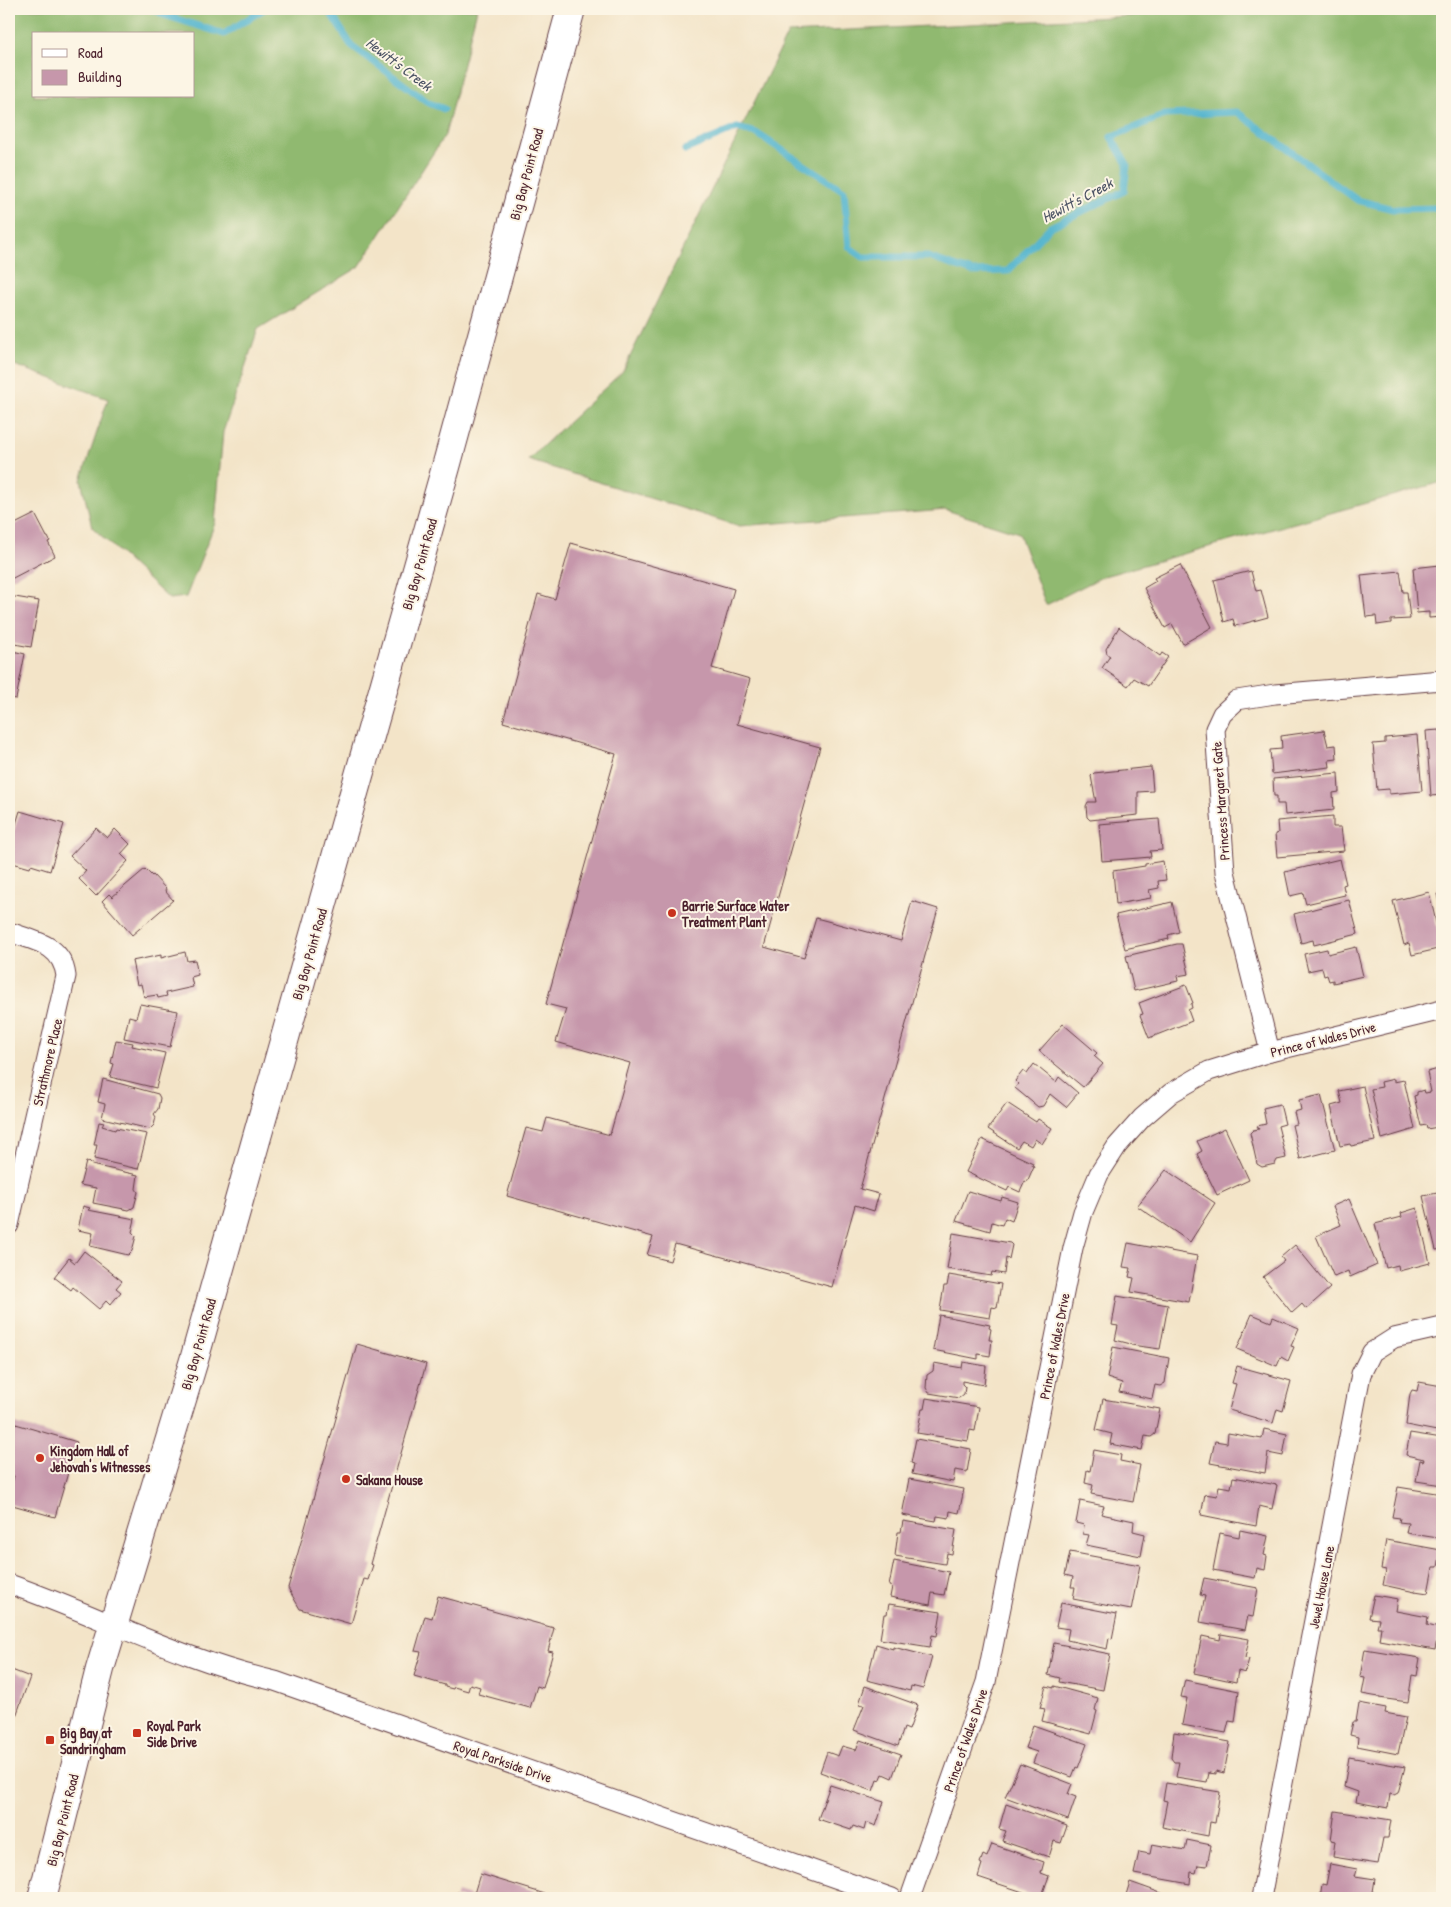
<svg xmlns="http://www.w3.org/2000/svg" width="1451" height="1907" font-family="'Patrick Hand',sans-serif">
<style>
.forest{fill:#90b96f;stroke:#6d6c4d;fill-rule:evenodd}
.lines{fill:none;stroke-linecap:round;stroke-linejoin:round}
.stream{stroke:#4eb2cd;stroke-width:7}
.building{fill:#c697ab}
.minor-casing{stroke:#633d43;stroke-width:21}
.primary-casing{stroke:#633d43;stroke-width:30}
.minor{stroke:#fff;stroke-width:19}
.primary{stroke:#fff;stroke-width:28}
.poi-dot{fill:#c8321e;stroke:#fcf5e5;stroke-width:2}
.labels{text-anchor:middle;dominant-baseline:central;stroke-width:4;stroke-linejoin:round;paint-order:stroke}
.street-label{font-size:14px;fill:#4a1f2b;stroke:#fcf5e5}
.poi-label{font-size:14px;font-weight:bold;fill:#4a1f2b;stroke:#fcf5e5;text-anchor:start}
.water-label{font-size:15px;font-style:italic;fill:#4b5264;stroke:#fcf5e5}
</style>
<rect width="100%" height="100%" fill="#fcf5e5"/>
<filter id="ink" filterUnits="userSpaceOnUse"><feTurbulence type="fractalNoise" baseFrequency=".02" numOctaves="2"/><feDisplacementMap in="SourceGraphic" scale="10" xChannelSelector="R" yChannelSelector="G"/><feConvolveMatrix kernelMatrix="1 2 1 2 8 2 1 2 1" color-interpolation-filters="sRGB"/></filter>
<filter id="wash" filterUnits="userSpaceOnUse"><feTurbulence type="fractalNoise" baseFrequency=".0096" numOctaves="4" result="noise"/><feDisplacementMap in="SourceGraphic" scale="20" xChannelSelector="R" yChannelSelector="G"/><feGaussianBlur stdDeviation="1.12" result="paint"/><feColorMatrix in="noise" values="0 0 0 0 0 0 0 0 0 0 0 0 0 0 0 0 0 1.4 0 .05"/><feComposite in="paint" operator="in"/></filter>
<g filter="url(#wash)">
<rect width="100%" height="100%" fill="#f3e4c8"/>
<!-- forest -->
<g class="forest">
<path d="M9 9H477L445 135 359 267 258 329 223 432 215 523 186 597 169 599 92 527 81 480 108 399 9 363ZM34 34H194V96H34Z"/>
<path d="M1133 9H1442V482L1104 576 1046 605 1019 533 946 510 739 526 528 460 623 371 788 33 1132 16Z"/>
</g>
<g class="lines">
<!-- stream -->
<g class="stream">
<path d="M154 9 164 15 224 34 264 9"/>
<path d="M328 9 351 45 429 103 444 109"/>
<path d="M685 150 737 128 756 133 844 191 849 247 863 257H928L972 272 1008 271 1050 227 1124 191 1127 164 1111 137 1165 115 1237 112 1357 200 1393 209 1442 208"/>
</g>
</g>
<g id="blocks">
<!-- building -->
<g class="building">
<path d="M35 514 47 537H48L50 541 48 542 55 556 9 580V527Z"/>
<path d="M571 543 734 589 712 668 750 679 737 724 820 747 764 947 804 958 816 918 901 941 912 901 938 909 860 1189 879 1194 874 1211 855 1205 832 1287 675 1244 670 1261 647 1255 653 1237 507 1196 526 1128 543 1132 547 1118 610 1135 630 1063 556 1042 566 1009 546 1004 616 754 503 722 538 594 555 599Z"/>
<path d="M1442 560V617L1429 618V612L1417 613 1413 568 1440 565 1439 561Z"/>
<path d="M1180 565 1212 627 1183 644 1172 624 1165 628 1144 588 1156 581 1154 578Z"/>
<path d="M1251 571 1256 591 1261 590 1268 617 1235 626 1233 619 1224 622 1214 580Z"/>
<path d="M1400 571 1403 592H1407L1410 619 1391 620V623L1377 625 1376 616 1366 617 1361 575Z"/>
<path d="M9 596 39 601 31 647 9 643Z"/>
<path d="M1119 627 1160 656 1162 653 1168 657 1148 686 1134 678 1128 686 1102 668 1110 656 1107 654 1106 649Z"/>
<path d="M9 650 25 654 16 699 9 698Z"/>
<path d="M1324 730 1328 746 1336 745 1337 759 1329 760 1330 767 1272 774 1270 750 1282 749 1281 736Z"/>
<path d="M1439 730V732H1442V795L1431 796 1426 731Z"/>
<path d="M1417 735 1422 791 1389 794V789L1377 790 1373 744 1385 743V738Z"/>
<path d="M1151 767 1153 791 1138 792V815L1090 820 1087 817 1086 806 1088 802H1096L1091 776 1094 773Z"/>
<path d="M1338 773 1339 792 1333 793 1334 810 1285 815 1284 804H1277V796H1274L1273 779Z"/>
<path d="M20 811 64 824 50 871 31 865 30 868 9 862V846Z"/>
<path d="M1333 816V827H1341L1344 851 1277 857 1275 834 1278 833 1277 821Z"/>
<path d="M1159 819 1162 850 1150 851 1151 857 1102 861 1099 824Z"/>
<path d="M96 828 107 838 115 829 130 844 121 854 128 861 96 896 79 879 86 871 70 856Z"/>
<path d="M1340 859 1346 884 1343 885 1345 895 1306 904 1303 893 1290 896 1285 872Z"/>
<path d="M1163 861 1166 880 1158 881 1159 888 1149 890 1151 898 1116 904 1113 871 1145 866V864Z"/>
<path d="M145 869 152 876 153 875 166 889 165 891 173 900 132 935 102 901 109 894 112 897Z"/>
<path d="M1429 892 1442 948 1412 955 1409 943 1404 945 1393 901Z"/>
<path d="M1442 893V914L1437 894Z"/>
<path d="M1349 900 1358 934 1314 945 1313 940 1301 943 1294 914Z"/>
<path d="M1172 902 1179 932 1168 935 1169 939 1125 949 1116 915Z"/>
<path d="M1177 944H1182L1189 974 1177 976 1178 981 1134 991 1126 956Z"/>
<path d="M1356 947 1363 976 1333 983V980L1329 981 1327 975 1324 976 1322 968 1308 971 1304 954 1327 949 1328 954Z"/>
<path d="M185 952 187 961 195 960 198 975 191 977 193 987 166 993 167 996 158 998 157 995 144 997 141 984 137 985 132 961 161 955V958Z"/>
<path d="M1186 985 1193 1003 1191 1004 1192 1008 1188 1010 1192 1021 1149 1038 1140 1015 1143 1014 1139 1003Z"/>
<path d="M140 1004 178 1011 170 1047 124 1038 129 1016 136 1018Z"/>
<path d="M1063 1024 1097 1053 1094 1056 1103 1064 1083 1087 1039 1051Z"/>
<path d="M116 1040 133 1043 132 1046 165 1053 156 1088 110 1077 114 1064 111 1063Z"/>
<path d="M1034 1064 1056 1082 1059 1077 1078 1093 1066 1107 1050 1094 1043 1106 1038 1107 1015 1088 1018 1084 1015 1081 1023 1071 1027 1074Z"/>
<path d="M1442 1068V1121L1437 1123 1438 1127 1427 1129 1426 1125 1421 1126 1414 1096 1417 1095V1092L1424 1090 1425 1093 1431 1092 1427 1072Z"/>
<path d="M103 1079 158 1094 160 1098 158 1109 154 1114 156 1117 154 1125 150 1129 102 1118 105 1104 98 1102Z"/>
<path d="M1394 1079V1082L1404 1080 1415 1129 1382 1139 1371 1089 1382 1087 1381 1082Z"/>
<path d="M1363 1086 1375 1141 1351 1146 1350 1144 1340 1146 1331 1106 1342 1103 1339 1091Z"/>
<path d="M1321 1095 1335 1150 1300 1159 1292 1125 1297 1124 1294 1112 1301 1110 1299 1100Z"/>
<path d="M1007 1103 1036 1122 1038 1119 1052 1128 1042 1144 1035 1139 1031 1146 1022 1141 1017 1148 988 1129Z"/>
<path d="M1280 1104 1285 1124 1278 1126 1286 1158 1277 1160 1275 1164 1262 1167 1257 1164 1250 1133 1253 1130 1259 1129 1257 1126 1266 1124 1263 1108Z"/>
<path d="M99 1122 104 1123 102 1126 115 1130 116 1128 147 1134 138 1169 94 1159 97 1145H94Z"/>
<path d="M1225 1128 1249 1180 1217 1195 1197 1154 1202 1151 1197 1141Z"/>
<path d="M982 1139 1033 1163 1032 1165 1034 1166 1027 1182 1025 1181 1020 1192 1009 1187 1007 1191 966 1172Z"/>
<path d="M86 1162 93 1163 92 1165 138 1175 136 1189 138 1192 134 1207 129 1210 93 1203 96 1188 80 1185Z"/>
<path d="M1166 1170 1215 1203 1190 1242 1137 1206Z"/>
<path d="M968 1191 1001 1201 1002 1197 1018 1202 1012 1221 1005 1218 1002 1225 992 1222 990 1231 956 1221Z"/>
<path d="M1442 1192V1249L1436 1250 1423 1196Z"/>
<path d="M1349 1199 1377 1265 1350 1277 1348 1271 1334 1277 1316 1236 1341 1225 1333 1206Z"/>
<path d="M83 1206 90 1208 88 1210 135 1219 132 1232 136 1236 132 1251 128 1255 90 1246 93 1233 78 1230Z"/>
<path d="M1417 1208 1430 1263 1399 1271 1398 1265 1386 1268 1375 1224 1402 1217 1401 1213Z"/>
<path d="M953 1233 1010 1243 1012 1245 1009 1259 1006 1258 1004 1274 992 1272 991 1276 947 1269Z"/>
<path d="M1128 1243 1197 1256 1189 1302 1131 1292 1134 1278 1129 1277 1131 1268 1123 1267Z"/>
<path d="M1295 1245 1330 1288 1306 1309 1302 1304 1292 1313 1263 1277 1284 1261 1281 1257Z"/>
<path d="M84 1251 122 1281 116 1288 121 1292 110 1305 106 1301 99 1309 73 1287 71 1290 54 1277 69 1258 75 1263Z"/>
<path d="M949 1275 1001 1284 997 1308 992 1307 990 1318 940 1310 944 1286H947Z"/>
<path d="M1117 1296 1168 1305 1160 1349 1131 1345V1344L1115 1340 1118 1326 1112 1325Z"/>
<path d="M1252 1314 1271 1322 1273 1317 1299 1328 1291 1346 1294 1347 1288 1361 1281 1357 1277 1366 1237 1349Z"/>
<path d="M939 1315 990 1325 989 1328 991 1329 989 1340H992L990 1356 978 1354V1359L933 1350Z"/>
<path d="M357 1344 426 1364 370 1564 373 1565 368 1580 364 1579 351 1624 300 1609 288 1588Z"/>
<path d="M1113 1347 1169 1358 1165 1383 1160 1386 1155 1385 1152 1399 1119 1392 1122 1383 1107 1378Z"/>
<path d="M963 1362 986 1366 984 1385 962 1381V1384L965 1387 964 1394 959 1398 929 1393 926 1388 927 1375 933 1371 934 1363 962 1368Z"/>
<path d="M1237 1366 1291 1381 1283 1411 1277 1409 1273 1423 1229 1410 1236 1384 1232 1383Z"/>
<path d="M1419 1382 1442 1386V1432L1406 1425 1410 1394 1412 1390 1417 1391Z"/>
<path d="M926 1398 979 1407 975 1431 970 1430 968 1441 917 1433 922 1409H924Z"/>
<path d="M1103 1399 1160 1409 1155 1434 1151 1437 1145 1436 1142 1450 1110 1444 1112 1434 1096 1430Z"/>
<path d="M9 1422 77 1442 55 1517 9 1504V1495L14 1476 9 1474Z"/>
<path d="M1264 1429 1287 1434 1283 1456 1268 1453 1265 1473 1210 1463 1215 1441 1227 1443 1228 1433 1262 1439Z"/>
<path d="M1410 1433 1442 1438V1485L1416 1481 1420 1460 1423 1461 1424 1459 1406 1455Z"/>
<path d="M916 1439 971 1449 967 1472 955 1470 953 1482 912 1474 914 1464 911 1463Z"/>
<path d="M1094 1450 1121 1455 1120 1461 1140 1465 1133 1502 1091 1494 1093 1485 1085 1483 1087 1470 1090 1471Z"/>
<path d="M1233 1477 1277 1485 1272 1509 1259 1506 1256 1526 1201 1515 1205 1494 1217 1496 1219 1486 1231 1488Z"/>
<path d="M909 1479 964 1489 959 1513 950 1511 949 1518 937 1516 936 1521 902 1515Z"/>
<path d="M1398 1487 1442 1494V1525H1440L1438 1538 1406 1533 1408 1523 1399 1522 1400 1518 1392 1517Z"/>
<path d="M1080 1501 1104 1506 1101 1514 1134 1521 1133 1531 1145 1534 1141 1556 1086 1545 1089 1535 1083 1534 1084 1525 1076 1523Z"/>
<path d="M903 1521 956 1530 952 1554 947 1553 945 1564 895 1556 898 1532H901Z"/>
<path d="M1240 1530 1268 1536 1264 1555 1267 1556 1265 1570 1257 1568 1255 1578 1213 1570 1220 1533 1239 1537Z"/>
<path d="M1386 1540 1441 1550 1438 1567H1433L1428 1593 1415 1591V1592L1383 1585 1386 1570 1381 1569Z"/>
<path d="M1070 1552 1140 1565 1131 1610 1073 1599 1075 1587H1071L1073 1577 1065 1575Z"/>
<path d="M894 1561 949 1572 944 1595 932 1593 930 1605 890 1597 892 1587 889 1586Z"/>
<path d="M1204 1578 1258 1588 1253 1617 1248 1616 1245 1630 1200 1622 1205 1596 1200 1595Z"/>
<path d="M1374 1595 1398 1599 1396 1611 1428 1617 1427 1625 1439 1628 1435 1650 1379 1640 1381 1627H1377L1379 1619 1369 1618Z"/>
<path d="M438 1596 554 1628 548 1651 553 1652 543 1688 537 1686 530 1708 478 1694 480 1687 470 1684 468 1691 454 1687 453 1689 445 1687V1685L414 1676 421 1652 415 1651 425 1616 432 1618Z"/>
<path d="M1061 1603 1117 1614 1112 1639 1109 1638 1107 1649 1067 1640 1069 1629 1056 1627Z"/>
<path d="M889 1604 941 1612 937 1636 932 1635 930 1647 880 1639 884 1614H887Z"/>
<path d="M1221 1634 1249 1639 1245 1658 1249 1659 1245 1673 1238 1671 1236 1682 1194 1673 1202 1636 1220 1640Z"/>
<path d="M1054 1643 1110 1654 1103 1690 1059 1682 1060 1678 1048 1675Z"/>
<path d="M876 1644 893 1649V1647L932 1657 923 1689 911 1686 910 1691 867 1680Z"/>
<path d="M1365 1649 1420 1658 1417 1676 1412 1675 1408 1702 1379 1698V1697L1362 1694 1365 1678 1360 1677Z"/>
<path d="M9 1669 30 1677 15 1719 9 1717Z"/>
<path d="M1185 1680 1239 1691 1235 1722 1229 1721 1226 1733 1182 1725 1187 1698 1181 1697Z"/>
<path d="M865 1686 918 1705 909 1730 904 1728 898 1746 854 1730 864 1705 859 1704Z"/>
<path d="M1046 1686 1054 1688V1686L1098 1698 1095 1710 1097 1711 1091 1734 1042 1721 1045 1709 1040 1708Z"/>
<path d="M1359 1703 1386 1708 1385 1713 1406 1717 1398 1754 1357 1746 1358 1737 1350 1735 1353 1722H1356Z"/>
<path d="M1033 1725 1087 1744 1078 1768 1076 1767 1072 1777 1033 1763 1037 1752 1025 1748Z"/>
<path d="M1174 1732 1230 1742 1224 1773 1216 1771V1774L1209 1773 1207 1782 1176 1777 1179 1762H1174L1171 1758Z"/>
<path d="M860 1740 901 1754 892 1778 883 1774 880 1781 877 1780 873 1791 820 1772 827 1752 838 1756 842 1746 856 1750Z"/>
<path d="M1349 1757 1405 1767 1398 1793 1394 1795 1390 1794 1388 1808 1356 1802 1358 1792 1344 1787Z"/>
<path d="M1020 1764 1072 1784 1068 1794 1076 1797 1068 1820 1005 1797Z"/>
<path d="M1166 1783 1220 1792 1215 1823 1210 1822 1208 1836 1162 1827 1167 1801 1163 1800Z"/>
<path d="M830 1785 884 1802 876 1826 866 1822 864 1830 853 1826 851 1830 818 1819Z"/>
<path d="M1006 1804 1067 1826 1061 1843 1054 1841 1049 1857 1002 1841 1006 1831 999 1829Z"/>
<path d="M1335 1811 1391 1820 1388 1838H1383L1378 1864 1333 1857 1335 1841 1331 1840Z"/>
<path d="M1187 1840 1211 1845 1207 1866 1198 1865 1196 1873 1191 1872 1190 1884 1134 1874 1139 1852 1150 1854 1152 1844 1185 1850Z"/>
<path d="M992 1844 1044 1862 1041 1873 1049 1876 1041 1898 978 1877 982 1864 980 1863 983 1855 987 1857Z"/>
<path d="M1330 1864 1357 1869 1355 1876 1375 1879 1372 1898H1320L1322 1884 1326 1885Z"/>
<path d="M480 1874 558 1898H455L457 1892 473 1897Z"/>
<path d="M1130 1882 1175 1898H1125Z"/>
</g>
</g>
</g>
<g filter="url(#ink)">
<use href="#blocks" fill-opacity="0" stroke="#633d43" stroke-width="1"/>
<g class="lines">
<!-- minor casing -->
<g class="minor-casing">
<g id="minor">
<path d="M9 932C35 941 62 944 66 976L9 1225"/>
<path d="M1270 1052 1225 872 1215 729 1222 714 1237 700 1275 694 1442 680"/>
<path d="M9 1584C98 1615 182 1660 275 1681L892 1898"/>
<path d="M910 1898 986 1682 1073 1248 1083 1212 1099 1174 1117 1146 1142 1118 1171 1093 1209 1071 1270 1052 1442 1010"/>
<path d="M1261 1898 1361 1374 1372 1352 1394 1338 1442 1327"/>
</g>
</g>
<!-- primary casing -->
<g class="primary-casing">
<path id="primary" d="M42 1898 100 1669 194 1360 446 467 571 9"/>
</g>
<!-- minor -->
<use href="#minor" class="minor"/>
<!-- primary -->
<use href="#primary" class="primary"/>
</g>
</g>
<!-- markers -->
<g class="poi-dot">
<circle cx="672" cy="913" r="5"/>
<circle cx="40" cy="1458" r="5"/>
<circle cx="346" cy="1479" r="5"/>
<rect x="132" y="1728" width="10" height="10" rx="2.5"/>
<rect x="45" y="1735" width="10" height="10" rx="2.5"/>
</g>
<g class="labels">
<!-- street labels -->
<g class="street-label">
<text transform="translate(526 174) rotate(-75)">Big Bay Point Road</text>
<text transform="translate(419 564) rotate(-74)">Big Bay Point Road</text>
<text transform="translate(1220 801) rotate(-94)">Princess Margaret Gate</text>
<text transform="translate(309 954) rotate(-74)">Big Bay Point Road</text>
<text transform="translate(1323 1039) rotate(-14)">Prince of Wales Drive</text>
<text transform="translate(47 1062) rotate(-77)">Strathmore Place</text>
<text transform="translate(198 1344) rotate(-74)">Big Bay Point Road</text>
<text transform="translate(1054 1346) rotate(-79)">Prince of Wales Drive</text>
<text transform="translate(1321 1587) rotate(-79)">Jewel House Lane</text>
<text transform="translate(965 1740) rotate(-71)">Prince of Wales Drive</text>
<text transform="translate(503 1761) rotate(19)">Royal Parkside Drive</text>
<text transform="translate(62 1820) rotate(-76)">Big Bay Point Road</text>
</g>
<!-- poi labels -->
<g class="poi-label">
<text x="682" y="905">Barrie Surface Water<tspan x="682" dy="16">Treatment Plant</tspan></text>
<text x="50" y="1450">Kingdom Hall of<tspan x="50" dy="16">Jehovah's Witnesses</tspan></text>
<text x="356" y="1479">Sakana House</text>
<text x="147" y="1725">Royal Park<tspan x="147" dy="16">Side Drive</tspan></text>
<text x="60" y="1732">Big Bay at<tspan x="60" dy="16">Sandringham</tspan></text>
</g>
<!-- water labels -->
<g class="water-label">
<text transform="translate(399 64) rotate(37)">Hewitt's Creek</text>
<text transform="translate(1077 200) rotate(-28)">Hewitt's Creek</text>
</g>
</g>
<!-- margin -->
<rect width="1451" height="1907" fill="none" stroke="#fcf5e5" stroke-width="30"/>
<!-- legend -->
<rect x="32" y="32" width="162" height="65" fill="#fcf5e5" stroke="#b59f9b"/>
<rect x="42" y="49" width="25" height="8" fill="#ffffff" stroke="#b59f9b"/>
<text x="78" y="58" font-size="15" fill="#4a1f2b">Road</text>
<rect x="42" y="70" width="25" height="15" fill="#c697ab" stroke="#b59f9b"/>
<text x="78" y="82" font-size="15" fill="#4a1f2b">Building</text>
</svg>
